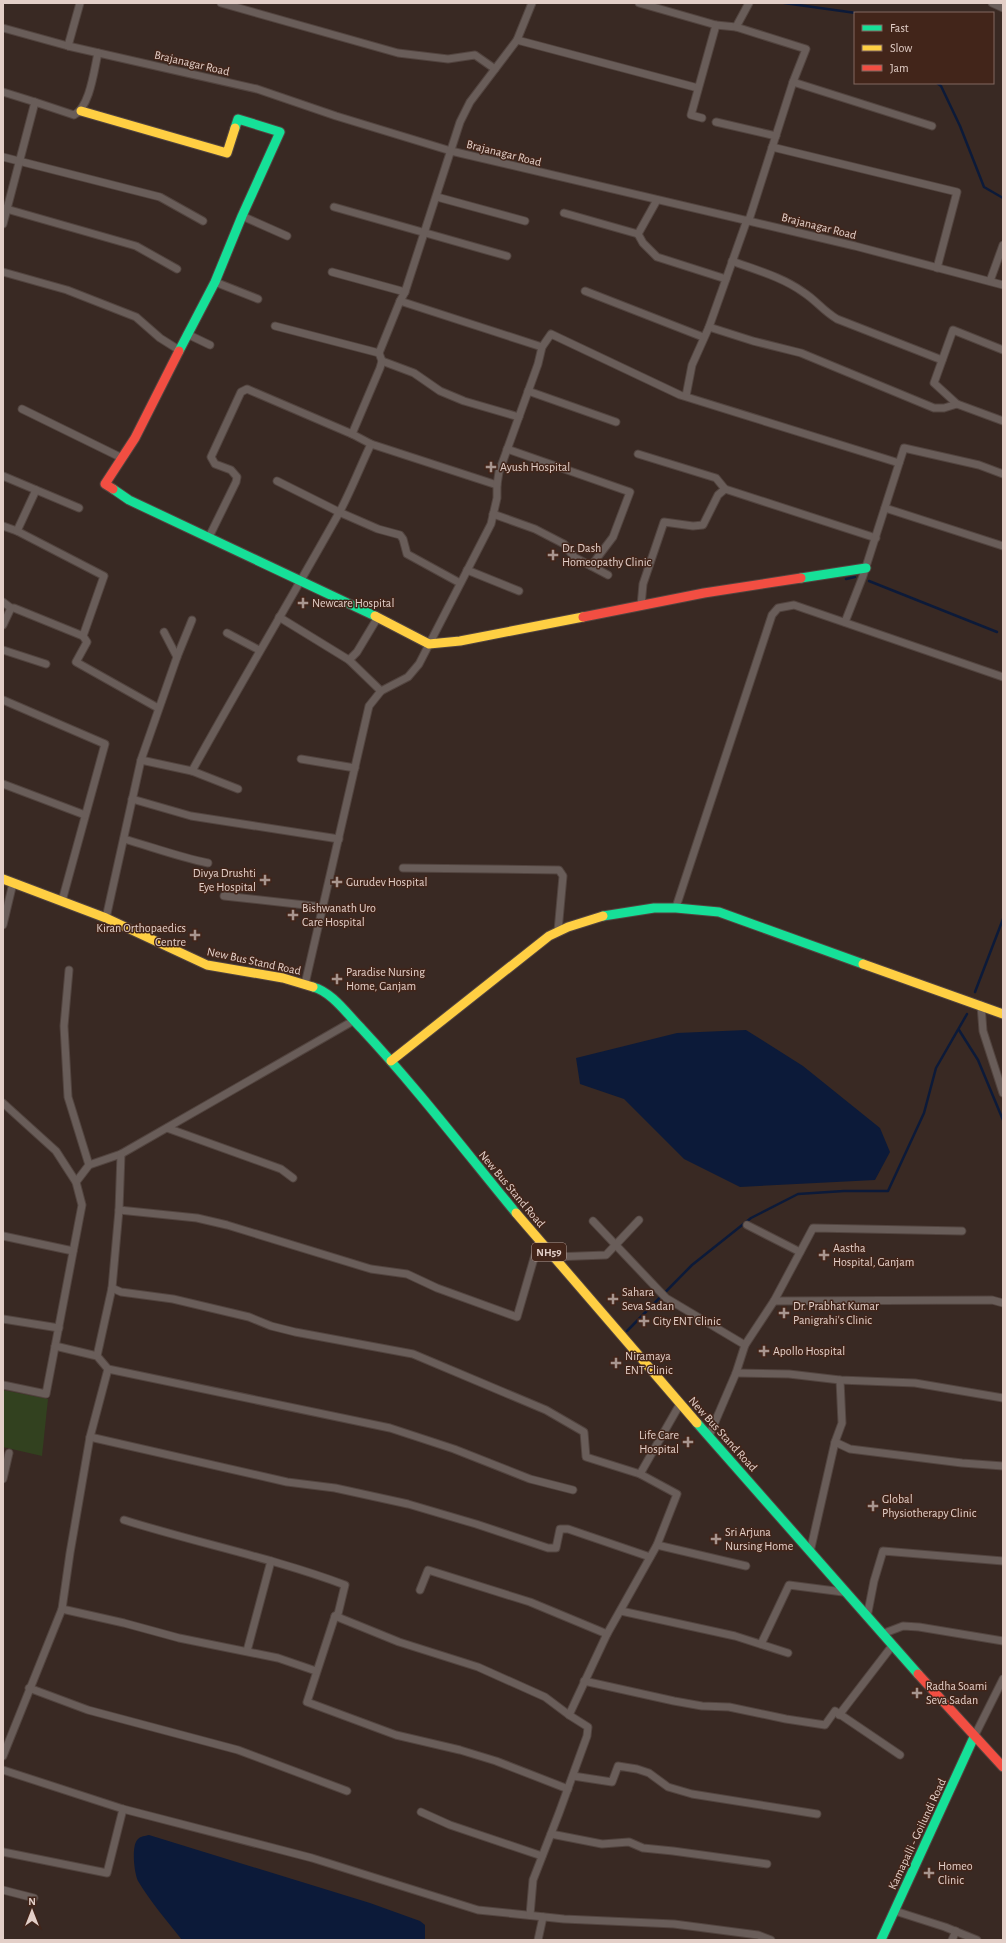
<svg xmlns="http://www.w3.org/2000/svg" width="1006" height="1943" font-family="'Alegreya Sans',sans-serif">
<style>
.green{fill:#32411f}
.water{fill:#0c1a39}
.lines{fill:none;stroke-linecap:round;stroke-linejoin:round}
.stream{stroke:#0c1a39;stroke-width:2.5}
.street-casing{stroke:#52443f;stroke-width:9}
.fast-casing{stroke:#52443f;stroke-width:11}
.slow-casing{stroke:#52443f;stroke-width:11}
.jam-casing{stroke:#52443f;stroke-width:11}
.street{stroke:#695d59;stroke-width:7}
.fast{stroke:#16e098;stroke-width:9}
.slow{stroke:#ffcf43;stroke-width:9}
.jam{stroke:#f24e42;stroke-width:9}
.poi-dot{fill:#a8958e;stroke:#42251a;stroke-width:1.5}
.labels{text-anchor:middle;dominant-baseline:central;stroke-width:3;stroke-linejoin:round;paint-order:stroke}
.shield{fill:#42251a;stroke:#b39c94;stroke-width:1}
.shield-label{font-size:11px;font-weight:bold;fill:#e3cfc8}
.street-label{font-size:12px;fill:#e3cfc8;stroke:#42251a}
.poi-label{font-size:12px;fill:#e3cfc8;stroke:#42251a;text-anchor:start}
</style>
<rect width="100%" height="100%" fill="#392923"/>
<!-- green -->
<path class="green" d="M3 1390 48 1399 42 1456 3 1447Z"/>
<!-- water -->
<g class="water">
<path d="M746 1030 803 1066 880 1128 890 1152 875 1180 740 1187 684 1159 624 1099 580 1084 576 1058 677 1033Z"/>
<path d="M149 1835 370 1903 420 1921 425 1925V1940H182C167 1921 150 1901 138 1881 134 1873 131 1845 138 1839 141 1836 145 1836 149 1835Z"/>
</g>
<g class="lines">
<!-- stream -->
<g class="stream">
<path d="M784 3 856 13"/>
<path d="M937 83 941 86 960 126 984 187 1003 198"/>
<path d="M846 579 855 577"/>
<path d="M869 581 997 632"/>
<path d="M975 992 1003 919"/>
<path d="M959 1030 978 1060 1003 1120"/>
<path d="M627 1331 692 1265 751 1218 798 1194 844 1191H888L924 1113 936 1068 967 1014"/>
</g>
<!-- street casing -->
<g class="street-casing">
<g id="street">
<path d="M221 3 398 53 448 59 475 55 495 69"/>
<path d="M639 3 716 25 736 27 749 3"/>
<path d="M992 3 1003 8"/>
<path d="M736 27 806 49 793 82 749 220"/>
<path d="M3 28 68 46 257 89 336 116 451 151 855 246 1003 285"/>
<path d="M517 40 698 88"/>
<path d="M68 46 80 3"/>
<path d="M793 82 932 126"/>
<path d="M3 92 35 102"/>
<path d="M702 118 691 115 716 25"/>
<path d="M716 122 776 136"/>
<path d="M772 147 957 192 937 268"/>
<path d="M3 157 160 197 203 221"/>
<path d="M437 197 525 221"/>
<path d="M334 207 507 256"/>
<path d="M3 208 136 246 177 269"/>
<path d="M564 213 638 234 657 200"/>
<path d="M242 216 287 236"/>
<path d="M3 224 35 102 74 115C90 107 94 70 98 53"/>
<path d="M638 234 643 243 657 257 726 279"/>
<path d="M732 261C756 270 782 277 803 292 817 301 822 310 837 319L942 360"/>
<path d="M3 272 67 290 136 317 160 338 179 350"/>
<path d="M332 272 405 292"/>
<path d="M990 281 1003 245"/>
<path d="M215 282 258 299"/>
<path d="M585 291 703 337"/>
<path d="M400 301 542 347"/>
<path d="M275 326 379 353"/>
<path d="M709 327 753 341 801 353 934 408H944L957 404"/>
<path d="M187 334 210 345"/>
<path d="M1003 350 953 330 934 383 957 404 1003 421"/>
<path d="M382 361 414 373 440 391 464 401 519 417"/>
<path d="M528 391 616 422"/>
<path d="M686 396 692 365 709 327 747 220"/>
<path d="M22 409 122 458"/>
<path d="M371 444 497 485"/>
<path d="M507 449 630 492 613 537 591 566"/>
<path d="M638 454 716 478 725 489 876 538"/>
<path d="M3 476 79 508"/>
<path d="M277 481 339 512 378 529 400 535 403 539 407 554 460 583"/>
<path d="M885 508 1003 546"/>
<path d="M493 514 535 529 564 544 574 557 608 575"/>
<path d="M3 526 17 531 104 576 83 636"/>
<path d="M17 531 36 490"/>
<path d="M209 537 236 482 237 477 231 470 215 464 211 457 241 392 247 389 352 434"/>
<path d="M467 570 519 591"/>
<path d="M3 602 11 608H14L83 636 87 642 76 662 158 708"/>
<path d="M641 606 643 584 664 522 693 526 703 525 718 495 725 489"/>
<path d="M279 617 349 660 357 652 378 617"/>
<path d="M845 622 863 576 904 448 979 465 1003 474"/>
<path d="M3 625 11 608"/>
<path d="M227 633 259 650"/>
<path d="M3 650 46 664"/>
<path d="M177 657 192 620"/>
<path d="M349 660 381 691"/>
<path d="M3 700 105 744 62 901"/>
<path d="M301 759 355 768"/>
<path d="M141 760 177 657 164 632"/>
<path d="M192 771 238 789"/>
<path d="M3 784 85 815"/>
<path d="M132 799 191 816 339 839"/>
<path d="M124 839C152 847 179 857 208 863"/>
<path d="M403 868 559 870 563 876 558 931"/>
<path d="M224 896 323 907"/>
<path d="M676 907 772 615 778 608 794 605 1003 677"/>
<path d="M106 918 141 760 192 771C240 684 291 599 339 513 351 491 360 467 371 444L352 434 380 368 382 361 379 353 400 301 405 292 460 122 470 102 517 40 532 3"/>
<path d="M3 925 13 883"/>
<path d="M69 970 64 1026 68 1097 89 1165"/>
<path d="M305 984 369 706 381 691 408 677 419 664 491 524 497 498V485L499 472 538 364 542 347 551 334 680 395 899 463"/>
<path d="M981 1005 983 1031 1003 1093"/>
<path d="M3 1103 56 1151 76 1182 82 1205 46 1394 3 1385"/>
<path d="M167 1128 281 1169 293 1178"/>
<path d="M76 1182 89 1165 121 1154 353 1021"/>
<path d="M119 1210 197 1218 227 1225 371 1269 407 1274 437 1288 517 1317 539 1241"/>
<path d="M593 1221 666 1298 745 1345"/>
<path d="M747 1225 800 1252"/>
<path d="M3 1236 73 1251"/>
<path d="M553 1257 606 1255 639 1220"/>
<path d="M112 1288 121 1292 173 1299 249 1317 271 1326 295 1332 413 1354 546 1410 584 1432 586 1457 640 1474"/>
<path d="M774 1301 992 1300 1003 1303"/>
<path d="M3 1319 59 1328"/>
<path d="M55 1346 97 1356 108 1369 390 1428 454 1449 530 1479 573 1490"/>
<path d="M97 1356 112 1288 119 1210 121 1154"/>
<path d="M736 1373 789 1374 840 1380 915 1383 1003 1398"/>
<path d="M709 1436 736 1373 745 1345 774 1301 813 1228 962 1231"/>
<path d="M90 1437 287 1482 335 1488 408 1504 476 1524 548 1548H556L560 1529H568L650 1557"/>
<path d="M835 1442 842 1423 840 1380"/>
<path d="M3 1479 9 1453"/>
<path d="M124 1520C197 1543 273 1558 345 1585L338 1614 335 1616 307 1702 396 1735 460 1750 496 1761 568 1789"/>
<path d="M657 1545 746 1566"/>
<path d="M810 1552 835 1442 850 1449 962 1463 1003 1466"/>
<path d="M420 1590 428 1570 530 1602 607 1634"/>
<path d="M62 1609 124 1623 179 1638 278 1658 316 1671"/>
<path d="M621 1611 735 1636 788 1653"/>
<path d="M335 1616 399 1642 478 1667 545 1697 569 1715"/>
<path d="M867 1617 874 1581 883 1551 1003 1561"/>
<path d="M882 1634 903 1626 919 1627 1003 1641"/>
<path d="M761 1644 789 1585 843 1592"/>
<path d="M247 1651 271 1561"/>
<path d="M584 1681 674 1701 702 1706 729 1707 786 1719 825 1725 835 1711 900 1755"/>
<path d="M29 1688 88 1710 238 1750 347 1791"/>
<path d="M839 1715 892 1646"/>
<path d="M974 1737 1003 1679"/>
<path d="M3 1756 62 1609 70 1553 90 1437 108 1369"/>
<path d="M3 1770 123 1809 312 1858 478 1910 564 1919 674 1924 758 1935 771 1940"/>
<path d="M573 1776 612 1782 618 1766 637 1769 649 1773 668 1787 692 1794 817 1814"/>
<path d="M421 1812 450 1825 542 1856"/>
<path d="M551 1834 602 1844 629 1842 643 1848 673 1851 767 1864"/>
<path d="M3 1852 107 1873 123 1809"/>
<path d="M3 1890 34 1898"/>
<path d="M895 1911 945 1927 977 1940"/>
<path d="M530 1915 533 1880 559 1813 587 1736 588 1727 569 1715 607 1634 657 1545 677 1494 640 1474 680 1404"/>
<path d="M538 1940 543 1917"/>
<path d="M952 1940 956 1931"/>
</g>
</g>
<!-- fast casing -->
<g class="fast-casing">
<g id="fast">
<path d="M179 351 215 282 242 216 280 132 238 119 235 128"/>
<path d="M113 489 129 500 375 616"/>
<path d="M801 578 866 568"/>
<path d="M603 916 654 908H676L719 912 863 964"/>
<path d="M313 987C332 992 347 1014 361 1028 416 1087 465 1151 516 1213"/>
<path d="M697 1423 918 1674"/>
<path d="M881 1940 974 1737"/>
</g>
</g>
<!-- slow casing -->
<g class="slow-casing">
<g id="slow">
<path d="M81 111 227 153 235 128"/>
<path d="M375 616 429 644 460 641 583 617"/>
<path d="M3 879 106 918 207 965 283 978 313 987"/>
<path d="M863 964 1003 1014"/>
<path d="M391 1061 549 936 568 927 603 916"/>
<path d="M516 1213 697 1423"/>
</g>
</g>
<!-- jam casing -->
<g class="jam-casing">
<g id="jam">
<path d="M113 489 105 484 135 438 179 351"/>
<path d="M583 617 704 593 801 578"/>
<path d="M918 1674 1003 1767"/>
</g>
</g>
<!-- street -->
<use href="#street" class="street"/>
<!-- fast -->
<use href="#fast" class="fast"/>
<!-- slow -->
<use href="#slow" class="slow"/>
<!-- jam -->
<use href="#jam" class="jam"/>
</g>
<!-- markers -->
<g class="poi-dot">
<path d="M489 461h4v4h4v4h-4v4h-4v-4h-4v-4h4z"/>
<path d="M551 549h4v4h4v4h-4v4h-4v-4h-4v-4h4z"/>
<path d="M301 597h4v4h4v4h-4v4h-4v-4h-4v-4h4z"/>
<path d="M263 874h4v4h4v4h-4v4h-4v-4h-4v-4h4z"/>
<path d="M335 876h4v4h4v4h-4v4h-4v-4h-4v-4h4z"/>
<path d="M291 909h4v4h4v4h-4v4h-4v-4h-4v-4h4z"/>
<path d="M193 929h4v4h4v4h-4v4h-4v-4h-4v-4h4z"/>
<path d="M335 973h4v4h4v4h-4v4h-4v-4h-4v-4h4z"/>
<path d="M822 1249h4v4h4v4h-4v4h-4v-4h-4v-4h4z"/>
<path d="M611 1293h4v4h4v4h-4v4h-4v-4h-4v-4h4z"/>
<path d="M782 1307h4v4h4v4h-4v4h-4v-4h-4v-4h4z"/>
<path d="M642 1315h4v4h4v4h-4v4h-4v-4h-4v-4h4z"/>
<path d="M762 1345h4v4h4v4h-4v4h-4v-4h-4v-4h4z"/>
<path d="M614 1357h4v4h4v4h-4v4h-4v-4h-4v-4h4z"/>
<path d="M686 1436h4v4h4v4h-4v4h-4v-4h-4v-4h4z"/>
<path d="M871 1500h4v4h4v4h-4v4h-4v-4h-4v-4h4z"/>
<path d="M714 1533h4v4h4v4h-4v4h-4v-4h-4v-4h4z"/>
<path d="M915 1687h4v4h4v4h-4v4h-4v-4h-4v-4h4z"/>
<path d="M927 1867h4v4h4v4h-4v4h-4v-4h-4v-4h4z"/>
</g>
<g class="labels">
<!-- shield labels -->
<rect class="shield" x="532" y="1243" width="34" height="18" rx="3"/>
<g class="shield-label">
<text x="549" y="1252">NH59</text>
</g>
<!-- street labels -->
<g class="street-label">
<text transform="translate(192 63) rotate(13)">Brajanagar Road</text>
<text transform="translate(504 153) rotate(14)">Brajanagar Road</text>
<text transform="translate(819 226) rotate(14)">Brajanagar Road</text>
<text transform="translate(254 961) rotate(12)">New Bus Stand Road</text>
<text transform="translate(512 1189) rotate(50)">New Bus Stand Road</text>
<text transform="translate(723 1434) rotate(48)">New Bus Stand Road</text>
<text transform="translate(917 1834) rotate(-65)">Kamapalli - Goilundi Road</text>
</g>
<!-- poi labels -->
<g class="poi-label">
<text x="500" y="467">Ayush Hospital</text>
<text x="562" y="548">Dr. Dash<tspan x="562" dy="14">Homeopathy Clinic</tspan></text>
<text x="312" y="603">Newcare Hospital</text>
<text x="256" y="873" text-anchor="end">Divya Drushti<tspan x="256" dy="14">Eye Hospital</tspan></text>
<text x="346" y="882">Gurudev Hospital</text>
<text x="302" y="908">Bishwanath Uro<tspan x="302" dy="14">Care Hospital</tspan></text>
<text x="186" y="928" text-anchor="end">Kiran Orthopaedics<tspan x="186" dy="14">Centre</tspan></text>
<text x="346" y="972">Paradise Nursing<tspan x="346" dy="14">Home, Ganjam</tspan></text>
<text x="833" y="1248">Aastha<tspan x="833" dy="14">Hospital, Ganjam</tspan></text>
<text x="622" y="1292">Sahara<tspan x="622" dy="14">Seva Sadan</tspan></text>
<text x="793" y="1306">Dr. Prabhat Kumar<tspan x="793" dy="14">Panigrahi's Clinic</tspan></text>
<text x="653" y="1321">City ENT Clinic</text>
<text x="773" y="1351">Apollo Hospital</text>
<text x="625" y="1356">Niramaya<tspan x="625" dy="14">ENT Clinic</tspan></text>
<text x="679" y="1435" text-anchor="end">Life Care<tspan x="679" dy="14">Hospital</tspan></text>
<text x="882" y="1499">Global<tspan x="882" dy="14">Physiotherapy Clinic</tspan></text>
<text x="725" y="1532">Sri Arjuna<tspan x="725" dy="14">Nursing Home</tspan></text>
<text x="926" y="1686">Radha Soami<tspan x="926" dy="14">Seva Sadan</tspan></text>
<text x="938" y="1866">Homeo<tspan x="938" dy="14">Clinic</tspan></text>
</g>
</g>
<!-- border -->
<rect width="1006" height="1943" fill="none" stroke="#e3cfc8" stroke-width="8"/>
<!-- legend -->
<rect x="854" y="12" width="140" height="72" fill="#42251a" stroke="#826960"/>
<rect x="862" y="25" width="20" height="6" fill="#16e098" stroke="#826960"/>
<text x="890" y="32" font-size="12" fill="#e3cfc8">Fast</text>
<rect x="862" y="45" width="20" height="6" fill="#ffcf43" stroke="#826960"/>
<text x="890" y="52" font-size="12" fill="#e3cfc8">Slow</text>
<rect x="862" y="65" width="20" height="6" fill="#f24e42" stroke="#826960"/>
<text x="890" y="72" font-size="12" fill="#e3cfc8">Jam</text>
<!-- north arrow -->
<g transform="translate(32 1911)" stroke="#42251a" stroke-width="3" paint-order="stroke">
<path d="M0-3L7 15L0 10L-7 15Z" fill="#e3cfc8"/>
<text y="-6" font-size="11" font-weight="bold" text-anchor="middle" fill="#e3cfc8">N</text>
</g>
</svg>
